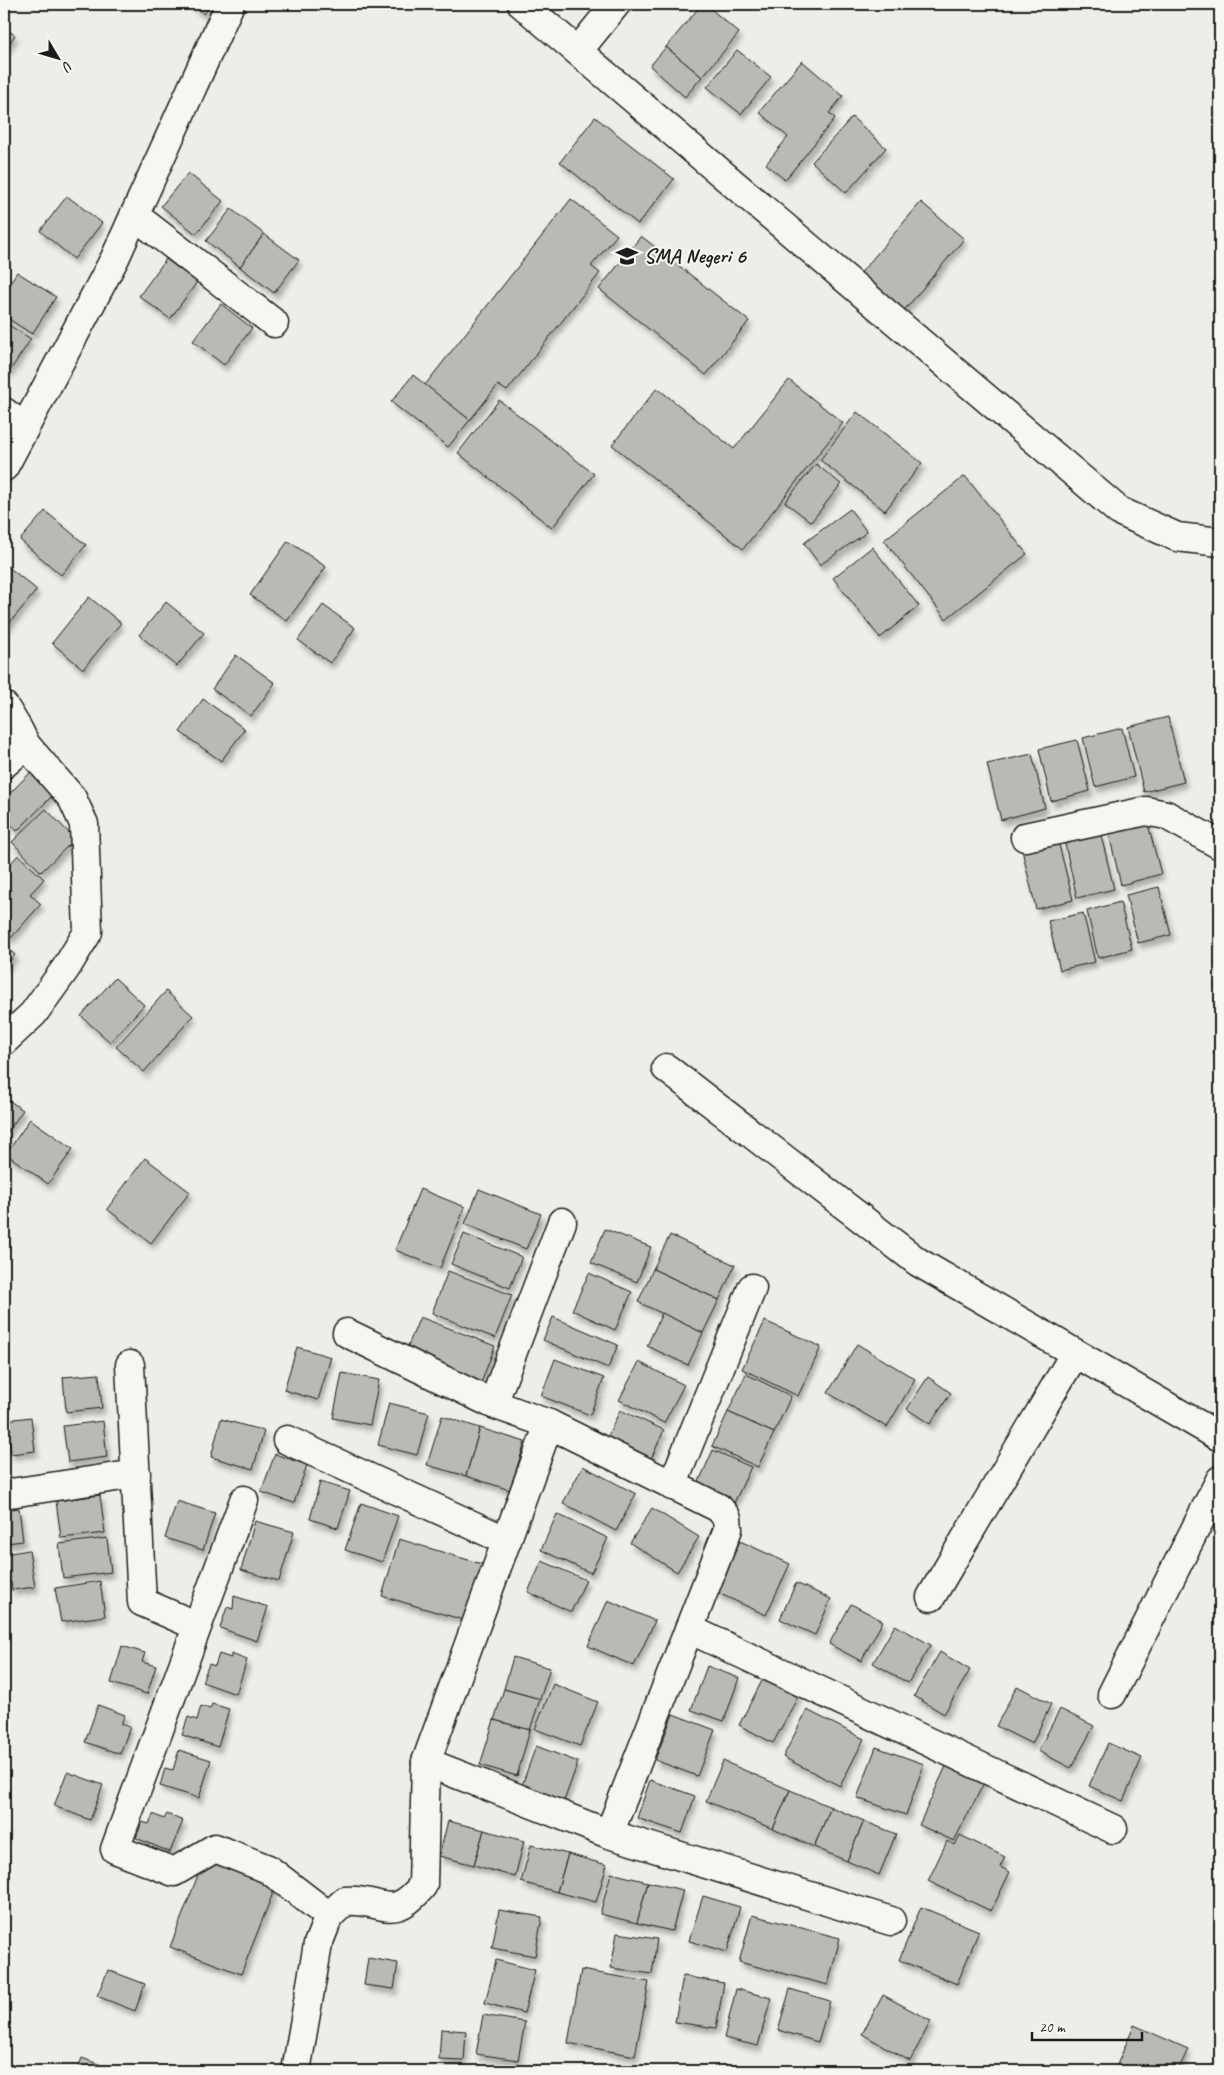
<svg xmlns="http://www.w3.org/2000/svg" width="1224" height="2075" font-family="Caveat,sans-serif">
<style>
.building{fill:#b9b9b6;stroke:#1c1c1c;filter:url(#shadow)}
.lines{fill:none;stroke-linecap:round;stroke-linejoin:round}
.minor-casing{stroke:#1c1c1c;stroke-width:31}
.path{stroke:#1c1c1c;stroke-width:3;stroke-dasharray:5 4;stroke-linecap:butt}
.minor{stroke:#f6f6f2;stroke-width:28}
.labels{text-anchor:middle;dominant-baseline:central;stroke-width:4;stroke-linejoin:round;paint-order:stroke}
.poi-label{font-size:21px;font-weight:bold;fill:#1c1c1c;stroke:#f6f6f2;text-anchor:start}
</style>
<defs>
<filter id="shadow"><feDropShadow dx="3" dy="5.5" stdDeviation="2.5" flood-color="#0004"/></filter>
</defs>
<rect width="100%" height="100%" fill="#edede9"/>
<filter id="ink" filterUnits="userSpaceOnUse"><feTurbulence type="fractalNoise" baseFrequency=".02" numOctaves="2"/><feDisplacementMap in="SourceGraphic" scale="10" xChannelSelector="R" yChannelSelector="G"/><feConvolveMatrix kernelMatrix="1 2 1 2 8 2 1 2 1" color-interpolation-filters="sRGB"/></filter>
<g filter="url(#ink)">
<!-- building -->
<g class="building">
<path d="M190 4H212L204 14Z"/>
<path d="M702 4H705L739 33 702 77 666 47Z"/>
<path d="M4 28 15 35 4 52Z"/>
<path d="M666 47 702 77 685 97 650 66Z"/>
<path d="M737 50 771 77 741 114 707 87Z"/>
<path d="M802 61 843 96 829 113 835 118 785 180 766 164 788 137 759 112Z"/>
<path d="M595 117 674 179 638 224 560 162Z"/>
<path d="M852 117 886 148 846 193 812 162Z"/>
<path d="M188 173 223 201 196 234 161 206Z"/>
<path d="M67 196 102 223 74 259 40 231Z"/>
<path d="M571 199 617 235 591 266 600 273 507 391 498 385 470 420 425 385Z"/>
<path d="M921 202 964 239 902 313 858 276Z"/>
<path d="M231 209 264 234 240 267 206 241Z"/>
<path d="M264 234 299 260 274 293 240 267Z"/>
<path d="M641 236 749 321 706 375 599 289Z"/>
<path d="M166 259 197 282 170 319 139 296Z"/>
<path d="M17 272 56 297 32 334 4 316V292Z"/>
<path d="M221 304 252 328 224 365 193 341Z"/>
<path d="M4 322 31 339 9 372 4 369Z"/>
<path d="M413 375 470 420 448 447 391 402Z"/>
<path d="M789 380 843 423 743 549 612 445 657 388 734 449Z"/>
<path d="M499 400 594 474 552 528 458 453Z"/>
<path d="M857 412 922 463 885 511 820 460Z"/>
<path d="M816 464 841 484 811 522 785 502Z"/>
<path d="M965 476 1027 554 946 619 884 540Z"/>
<path d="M850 509 867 532 820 565 804 543Z"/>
<path d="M45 511 86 545 61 575 20 540Z"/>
<path d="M288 541 326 567 287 621 250 595Z"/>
<path d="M872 547 919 606 880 638 833 578Z"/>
<path d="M6 565 37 590 6 627 4 625V568Z"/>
<path d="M89 597 121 623 83 669 52 643Z"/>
<path d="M166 602 204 633 177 666 139 635Z"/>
<path d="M323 605 355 628 330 663 298 640Z"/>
<path d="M236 655 275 683 251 716 212 689Z"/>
<path d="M203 699 245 729 221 761 180 732Z"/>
<path d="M1168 717 1184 782 1144 792 1128 727Z"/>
<path d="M1122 728 1134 777 1095 787 1083 738Z"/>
<path d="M1077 740 1090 791 1051 801 1039 749Z"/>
<path d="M1032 754 1045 808 1001 820 987 764Z"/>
<path d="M33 770 56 792 17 831 4 817V799Z"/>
<path d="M46 809 75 839 41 872 12 842Z"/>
<path d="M1147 820 1161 874 1121 885 1108 830Z"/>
<path d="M1100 831 1114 889 1077 898 1064 840Z"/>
<path d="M1058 841 1073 900 1036 909 1022 850Z"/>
<path d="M18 855 44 879 30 894 41 904 11 938 4 932V871Z"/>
<path d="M1159 887 1171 935 1138 943 1126 895Z"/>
<path d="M1120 902 1132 949 1098 958 1087 911Z"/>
<path d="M1083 913 1095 962 1060 970 1048 921Z"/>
<path d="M4 944 15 955 4 967Z"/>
<path d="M115 978 144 1005 110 1042 81 1016Z"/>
<path d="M166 991 193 1016 144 1072 116 1047Z"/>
<path d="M1220 1033V1056L1213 1054Z"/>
<path d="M4 1097 23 1110 4 1137Z"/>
<path d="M30 1119 73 1149 48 1184 6 1154Z"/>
<path d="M145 1158 190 1192 151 1243 107 1209Z"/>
<path d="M420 1189 465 1207 440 1268 395 1250Z"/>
<path d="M479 1189 541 1214 526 1249 465 1224Z"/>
<path d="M605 1229 651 1247 637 1282 591 1263Z"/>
<path d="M464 1234 522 1257 510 1288 451 1264Z"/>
<path d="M670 1235 735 1265 719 1300 653 1269Z"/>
<path d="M653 1269 719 1300 703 1333 638 1302Z"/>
<path d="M448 1271 512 1295 495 1338 432 1313Z"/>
<path d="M589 1273 632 1292 615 1330 572 1310Z"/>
<path d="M662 1313 703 1333 688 1365 647 1346Z"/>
<path d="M420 1317 495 1346 481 1383 405 1353Z"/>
<path d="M553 1317 618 1345 608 1368 543 1340Z"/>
<path d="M765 1321 821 1347 798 1396 742 1369Z"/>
<path d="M857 1344 915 1379 887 1427 828 1393Z"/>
<path d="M297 1347 331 1357 318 1400 284 1390Z"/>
<path d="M555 1359 604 1378 590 1415 541 1396Z"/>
<path d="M639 1362 684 1385 664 1423 619 1400Z"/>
<path d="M342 1373 379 1380 370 1425 333 1418Z"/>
<path d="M99 1374 102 1408 66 1412 63 1377Z"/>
<path d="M746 1374 791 1396 774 1433 728 1412Z"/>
<path d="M928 1377 951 1393 930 1424 907 1409Z"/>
<path d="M389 1403 429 1413 417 1455 378 1445Z"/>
<path d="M620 1410 664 1430 651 1459 607 1438Z"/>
<path d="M728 1412 774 1433 758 1467 712 1446Z"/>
<path d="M442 1416 480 1428 466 1476 427 1465Z"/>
<path d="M31 1417 35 1451 11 1454 6 1420Z"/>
<path d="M221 1419 264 1431 253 1469 211 1457Z"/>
<path d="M103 1421 107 1457 68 1462 63 1426Z"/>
<path d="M480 1428 525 1442 510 1490 466 1476Z"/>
<path d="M713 1450 751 1467 734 1503 697 1486Z"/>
<path d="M275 1454 307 1465 294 1503 261 1492Z"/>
<path d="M583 1466 636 1494 616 1531 563 1503Z"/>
<path d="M320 1482 350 1491 338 1528 310 1519Z"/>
<path d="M100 1495 105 1533 61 1538 56 1501Z"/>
<path d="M177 1501 215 1513 203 1550 165 1538Z"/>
<path d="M361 1503 398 1516 382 1562 345 1550Z"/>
<path d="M19 1508 23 1541 6 1543 4 1510Z"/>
<path d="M652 1508 699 1537 677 1572 630 1543Z"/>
<path d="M557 1514 608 1538 591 1573 541 1550Z"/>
<path d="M255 1521 294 1532 279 1581 241 1570Z"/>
<path d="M107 1538 111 1572 63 1578 59 1544Z"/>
<path d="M399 1539 485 1565 467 1621 382 1596Z"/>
<path d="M740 1541 790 1564 766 1615 716 1592Z"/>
<path d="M29 1550 35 1587 12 1590 11 1582 4 1583V1554Z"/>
<path d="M542 1561 586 1580 571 1612 528 1592Z"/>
<path d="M100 1581 105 1616 61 1622 55 1588Z"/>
<path d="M796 1583 831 1599 815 1635 780 1619Z"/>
<path d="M234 1596 268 1607 257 1641 220 1628 227 1607 233 1609Z"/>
<path d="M608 1600 655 1621 634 1666 588 1646Z"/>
<path d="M851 1604 883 1621 861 1661 829 1644Z"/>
<path d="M895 1625 931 1645 908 1683 873 1663Z"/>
<path d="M122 1646 145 1653 142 1662 156 1666 147 1694 111 1683Z"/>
<path d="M940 1652 970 1670 944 1714 914 1696Z"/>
<path d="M219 1654 231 1658V1654L247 1660 236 1694 202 1682 209 1664 215 1666Z"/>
<path d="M513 1657 550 1668 540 1699 504 1689Z"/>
<path d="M707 1666 739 1678 724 1721 691 1710Z"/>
<path d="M764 1677 799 1695 773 1743 739 1725Z"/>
<path d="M553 1684 598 1702 580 1746 535 1729Z"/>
<path d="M1017 1686 1051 1704 1032 1744 996 1726Z"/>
<path d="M504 1689 540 1699 530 1730 494 1720Z"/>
<path d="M212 1704 229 1709 218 1747 182 1735 188 1717 197 1720 201 1706 210 1709Z"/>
<path d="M98 1705 125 1715 121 1724 130 1727 120 1754 85 1742Z"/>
<path d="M1060 1709 1094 1726 1071 1768 1038 1751Z"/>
<path d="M807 1710 864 1739 840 1786 783 1757Z"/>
<path d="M673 1714 715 1730 697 1776 655 1760Z"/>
<path d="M494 1720 530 1730 517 1776 480 1765Z"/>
<path d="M1108 1743 1142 1758 1123 1801 1089 1786Z"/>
<path d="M536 1746 578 1762 564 1801 522 1785Z"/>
<path d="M876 1747 924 1764 906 1815 857 1798Z"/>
<path d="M179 1750 211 1760 199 1798 160 1786 165 1768 173 1770Z"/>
<path d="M723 1761 790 1790 773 1829 706 1801Z"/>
<path d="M947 1764 985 1781 954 1841 919 1825Z"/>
<path d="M67 1772 103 1785 90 1820 54 1806Z"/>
<path d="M650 1780 695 1796 682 1833 637 1818Z"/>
<path d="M790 1790 831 1807 814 1847 773 1829Z"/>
<path d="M831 1807 864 1821 847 1861 814 1847Z"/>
<path d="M153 1814 164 1819 167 1814 183 1821 170 1852 136 1838 142 1822 149 1824Z"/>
<path d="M448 1821 484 1830 474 1865 439 1856Z"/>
<path d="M864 1821 896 1834 879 1875 847 1861Z"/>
<path d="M484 1830 524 1841 515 1877 474 1865Z"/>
<path d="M960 1835 1005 1857 1000 1867 1010 1872 991 1911 928 1881 947 1841 955 1845Z"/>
<path d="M531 1845 568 1854 557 1892 521 1882Z"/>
<path d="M207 1852 278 1880 241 1974 170 1947Z"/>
<path d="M568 1854 607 1865 596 1902 557 1892Z"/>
<path d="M611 1873 648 1882 637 1923 600 1914Z"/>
<path d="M648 1882 683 1890 672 1931 637 1923Z"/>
<path d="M703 1896 740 1907 727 1952 689 1941Z"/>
<path d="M921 1907 979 1931 957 1984 899 1960Z"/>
<path d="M499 1910 542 1917 535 1956 492 1948Z"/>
<path d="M752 1915 840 1938 828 1985 739 1962Z"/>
<path d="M617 1933 657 1939 652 1974 611 1968Z"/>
<path d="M368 1958 398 1963 394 1989 364 1985Z"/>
<path d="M496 1960 535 1970 524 2013 485 2003Z"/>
<path d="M108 1970 145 1984 135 2011 97 1996Z"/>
<path d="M581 1970 649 1982 635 2056 568 2043Z"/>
<path d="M683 1976 724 1983 716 2028 675 2022Z"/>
<path d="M736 1989 771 1998 758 2046 724 2038Z"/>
<path d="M790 1989 830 2001 818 2042 778 2030Z"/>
<path d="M883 1995 931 2021 910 2061 862 2034Z"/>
<path d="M483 2015 525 2022 518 2060 476 2054Z"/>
<path d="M1134 2025 1188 2049 1178 2071H1131L1117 2065Z"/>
<path d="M441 2029 466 2031 464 2061 439 2060Z"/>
<path d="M82 2058 117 2071H77Z"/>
</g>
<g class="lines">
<!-- minor casing -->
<g class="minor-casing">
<g id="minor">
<path d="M522 4 1119 511 1177 537 1220 542"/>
<path d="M578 51 616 4"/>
<path d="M134 215 274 323"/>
<path d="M4 412 24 427"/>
<path d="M4 467 115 258 230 4"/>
<path d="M4 706 18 729 26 745 72 798 84 824 88 932 66 968 33 1014 4 1041"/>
<path d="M4 764 26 745"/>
<path d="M1025 837 1146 811 1166 815 1220 845"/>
<path d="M666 1068 918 1262 1220 1437"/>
<path d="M130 1365 142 1602 197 1626"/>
<path d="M493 1404 562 1222"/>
<path d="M287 1440 507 1541"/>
<path d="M672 1486 752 1288"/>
<path d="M4 1494 136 1474"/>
<path d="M244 1500 115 1849 174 1872 215 1848 268 1869 329 1916"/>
<path d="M931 1597 1075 1353"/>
<path d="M689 1629 1113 1829"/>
<path d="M1112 1694 1220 1480"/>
<path d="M426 1762 609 1834 728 1529 727 1518 719 1508 549 1424"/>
<path d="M609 1834 891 1921"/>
<path d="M296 2071 318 1944 329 1916 345 1901C382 1897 391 1925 423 1885L426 1762 549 1424 493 1404 347 1333"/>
</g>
</g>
<!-- path -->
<path class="path" d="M1214 4 1220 7"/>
<!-- minor -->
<use href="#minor" class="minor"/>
</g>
</g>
<!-- icons -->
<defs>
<g id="school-bare" transform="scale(1.725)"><path d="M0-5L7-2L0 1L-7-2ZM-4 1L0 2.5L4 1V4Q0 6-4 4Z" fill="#1c1c1c" stroke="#f6f6f2" stroke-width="2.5" paint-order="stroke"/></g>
</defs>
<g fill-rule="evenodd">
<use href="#school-bare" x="627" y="256"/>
</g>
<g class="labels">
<!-- poi labels -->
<g class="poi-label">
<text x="644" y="256">SMA Negeri 6</text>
</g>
</g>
<!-- margin -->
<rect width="1224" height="2075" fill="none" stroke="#f6f6f2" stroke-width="20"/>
<rect x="10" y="10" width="1204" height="2055" fill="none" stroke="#1c1c1c" stroke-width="2" filter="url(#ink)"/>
<!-- north arrow -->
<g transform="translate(58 58) rotate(128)" stroke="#f6f6f2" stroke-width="4" paint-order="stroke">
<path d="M0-4L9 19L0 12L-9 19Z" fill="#1c1c1c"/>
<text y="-8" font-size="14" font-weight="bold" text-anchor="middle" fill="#1c1c1c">U</text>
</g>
<!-- scale -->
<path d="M1032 2032v8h110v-8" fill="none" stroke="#1c1c1c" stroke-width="2.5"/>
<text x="1039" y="2032" font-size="15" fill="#1c1c1c" stroke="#f6f6f2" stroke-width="4" paint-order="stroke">20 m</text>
</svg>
